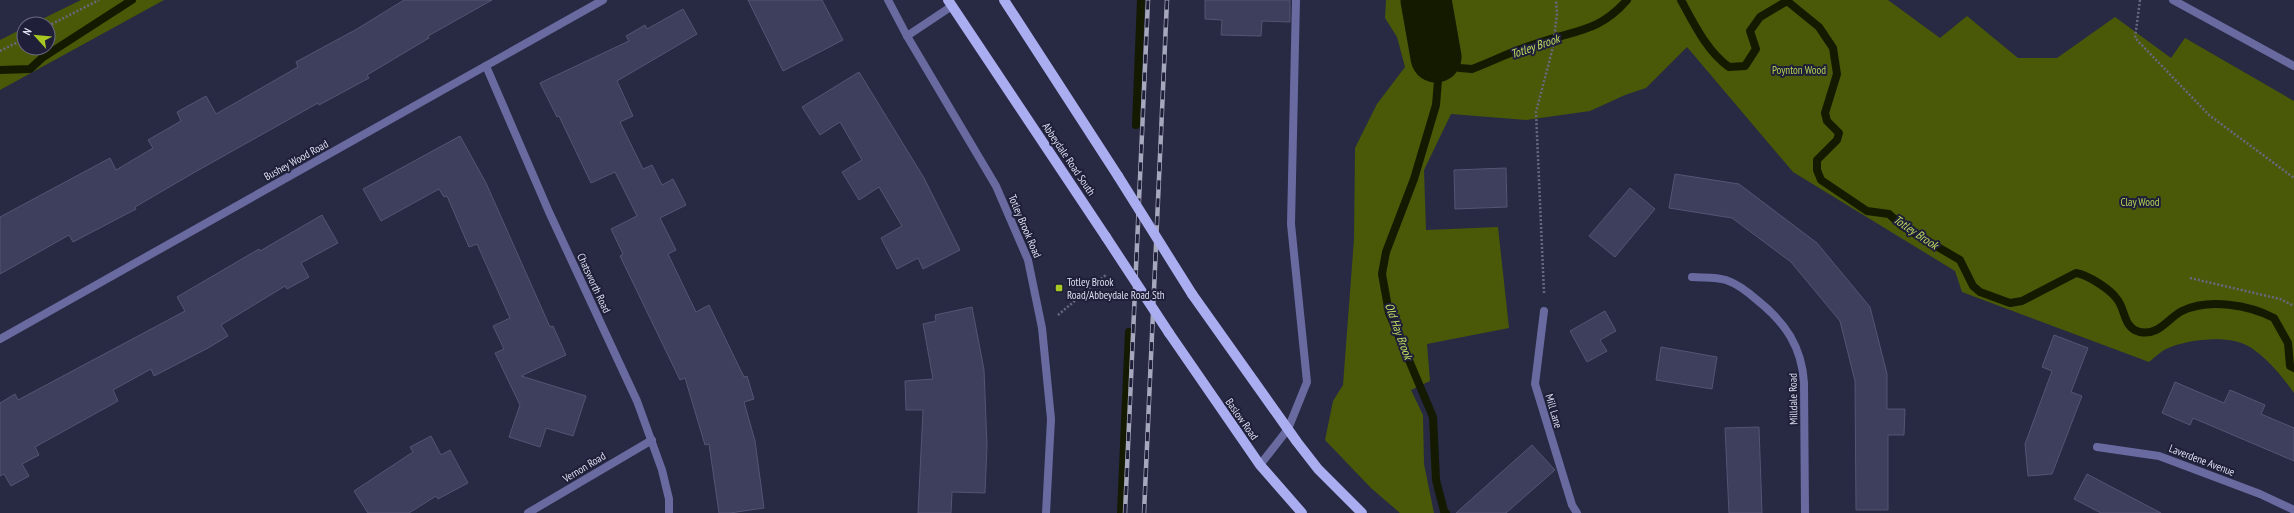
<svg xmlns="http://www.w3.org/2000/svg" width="2294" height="513" font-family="'PT Sans Narrow',sans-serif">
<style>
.forest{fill:#495907}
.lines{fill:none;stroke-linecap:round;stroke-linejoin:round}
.stream{stroke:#131a00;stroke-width:8}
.river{stroke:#131a00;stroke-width:51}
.building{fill:#3e3f5c;stroke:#545573}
.path{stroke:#676880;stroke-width:2.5;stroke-dasharray:2 2;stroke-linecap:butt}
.service{stroke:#686aa0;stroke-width:8}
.minor{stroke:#686aa0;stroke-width:8}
.primary{stroke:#aaadf0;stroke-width:10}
.rail-casing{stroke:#a6a8bd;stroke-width:4.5}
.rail{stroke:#1f1f39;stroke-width:3;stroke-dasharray:9;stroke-linecap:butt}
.primary-bridge{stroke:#aaadf0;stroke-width:10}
.poi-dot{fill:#a6c821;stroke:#1f1f39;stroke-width:1.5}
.labels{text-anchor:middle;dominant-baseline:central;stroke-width:4;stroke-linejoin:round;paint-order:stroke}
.park-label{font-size:11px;fill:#b4d354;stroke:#1f1f39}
.street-label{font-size:11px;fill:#dddff1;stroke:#1f1f39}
.poi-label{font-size:11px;fill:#dddff1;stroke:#1f1f39;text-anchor:start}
.water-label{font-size:12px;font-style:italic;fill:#c0df61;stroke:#1f1f39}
</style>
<rect width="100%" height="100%" fill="#282943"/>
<!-- forest -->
<g class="forest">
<path d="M81 0H164L0 90V40L24 28V48H48V24H32Z"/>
<path d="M1386 0H1888L1940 38 1967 16 2018 58H2057L2115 17 2171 58 2185 38 2294 101V393C2282 376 2267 358 2250 347 2230 334 2187 339 2166 349 2160 352 2154 358 2149 362L1962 292 1955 271 1793 172 1687 47 1646 88 1625 95 1590 111 1526 120 1451 114 1424 170 1426 230 1498 227 1509 328 1427 344 1430 381 1411 390 1423 415 1424 464 1434 513H1400L1371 488 1325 440 1333 401 1343 385 1354 239 1355 148 1377 104 1405 67 1397 37 1385 18Z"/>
</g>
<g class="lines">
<!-- stream -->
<g class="stream">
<path d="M1681 0C1694 24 1707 51 1729 67L1745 66 1756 49 1750 31 1760 17 1787 1 1819 27 1833 48 1837 74 1825 113 1827 121 1839 133 1837 140 1817 160V170L1821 180 1867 211 1889 214 1902 226 1960 260 1973 286 1980 292 2010 303 2022 301 2076 273C2088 275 2110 289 2117 299 2126 310 2123 328 2140 332 2159 336 2168 318 2182 311 2209 298 2249 305 2274 318L2288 343 2290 366 2294 368"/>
<path d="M1436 57 1439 68 1436 105 1414 179 1386 252 1382 274 1389 313 1433 417 1436 480 1444 511 1446 513"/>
<path d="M1436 57 1460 68 1472 69C1495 60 1517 49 1541 42 1577 30 1600 31 1627 0"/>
<path d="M0 70 30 69 42 58 132 0"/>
<path d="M1136 125 1141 0"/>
<path d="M1121 513 1129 332"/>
</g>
<!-- river -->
<path class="river" d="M1426 0 1436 57"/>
</g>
<!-- building -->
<g class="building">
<path d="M404 0H492L428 36 429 38 367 75 369 78 319 105 318 103 195 172 135 207 136 209 73 242 69 235 0 274V217L110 158 116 170 153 148 148 140 181 121 177 112 206 96 216 114 298 67 296 62 357 29Z"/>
<path d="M748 0H822L843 40 783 71Z"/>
<path d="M1205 0H1290V22L1262 21 1261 36 1221 35 1222 20 1205 19Z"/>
<path d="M683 9 697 34 617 81 633 116 620 122 643 169 652 165 662 185 673 179 686 205 660 218 676 250 668 254 696 312 709 305 744 377 747 376 754 399 744 402 755 441 764 508 730 513H719L709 444 705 445 685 378 680 380 620 256 623 254 611 229 637 216 615 172 591 183 559 116 557 117 540 83 629 41 626 36 645 25 647 29Z"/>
<path d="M859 72 924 178 960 250 923 269 918 258 897 269 881 238 902 226 879 187 859 200 842 172 862 160 840 122 820 135 802 107Z"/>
<path d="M460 136 486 183 550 327 553 326 566 355 521 376 586 396 573 436 546 428 540 447 509 437 520 405 495 353 504 349 493 326 510 318 477 244 469 247 447 196 444 197 439 189 381 221 363 189Z"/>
<path d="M1506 168 1507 207 1455 209 1454 170Z"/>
<path d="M1675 174 1739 184 1817 243 1870 307 1887 374V409H1905L1904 435H1888V510H1856L1855 381 1840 321 1791 262 1732 218 1669 208Z"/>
<path d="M1630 188 1655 209 1615 257 1589 236Z"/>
<path d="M322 215 338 243 301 263 309 277 287 289 285 286 221 325 228 336 208 348 154 376 151 369 113 390 118 401 35 447 39 455 22 464 29 476 11 486 4 474 0 476V403L15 394 18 400 185 311 177 297 259 249 260 251Z"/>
<path d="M972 307 984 370 987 445 985 493 952 492 951 513H918L923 410H906L905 381 933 379 923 324 936 321 935 315Z"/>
<path d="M1605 311 1616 331 1600 340 1607 351 1587 362 1570 331Z"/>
<path d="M2054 335 2088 348 2071 392 2082 396 2052 474 2028 476 2025 444 2052 371 2042 367Z"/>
<path d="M1661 347 1717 357 1712 389 1656 380Z"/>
<path d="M2175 382 2224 403 2230 390 2265 405 2261 414 2294 428V461L2193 418 2190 425 2162 413Z"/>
<path d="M1759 427 1762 513H1729L1725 428Z"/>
<path d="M431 436 441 455 450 450 468 483 438 499 436 496 409 513H368L354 491 413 452 410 447Z"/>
<path d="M1532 445 1555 470 1506 513H1456Z"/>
<path d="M2087 474 2161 513H2101L2074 499Z"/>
</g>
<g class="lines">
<!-- path -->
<g class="path">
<path d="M2140 0 2135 38 2209 115 2294 178"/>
<path d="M48 26 99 0"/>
<path d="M0 51 24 39"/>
<path d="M2190 278 2280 299 2294 306"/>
<path d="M1544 293 1536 112 1553 47 1557 14 1556 0"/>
<path d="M1058 315 1107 274"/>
</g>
<!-- service -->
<path class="service" d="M1260 465 1288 429 1307 382 1291 224 1296 0"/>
<!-- minor -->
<g class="minor">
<path d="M888 0 907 36 996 186 1028 260 1042 328 1051 419 1046 513"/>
<path d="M2173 0 2294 66"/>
<path d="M907 36 952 6"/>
<path d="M486 66 549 212 637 401 662 470 669 499V513"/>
<path d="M1692 277C1704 278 1715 277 1726 280 1738 284 1748 292 1757 300 1785 322 1802 347 1804 383L1805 513"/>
<path d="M1544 311 1535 384 1572 505 1577 513"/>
<path d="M0 339 603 0"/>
<path d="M2097 447 2159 456 2260 494 2294 510"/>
<path d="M528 513 652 440"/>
</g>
<!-- primary -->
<g class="primary">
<path d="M948 0 1106 237"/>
<path d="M1004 0 1118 176"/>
<path d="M1192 294 1297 442 1318 469 1362 513"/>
<path d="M1169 333 1260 465 1302 513"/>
</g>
<!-- rail casing -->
<g class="rail-casing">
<g id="rail">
<path d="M1125 513 1148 0"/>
<path d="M1144 513 1167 0"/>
</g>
</g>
<!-- rail -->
<use href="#rail" class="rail"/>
<!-- primary-bridge -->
<g class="primary-bridge">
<path d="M1118 176 1192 294"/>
<path d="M1106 237 1169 333"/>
</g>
</g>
<!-- markers -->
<rect class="poi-dot" x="1055" y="284" width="8" height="8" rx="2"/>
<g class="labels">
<!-- park labels -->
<g class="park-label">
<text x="1799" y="70">Poynton Wood</text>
<text x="2140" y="202">Clay Wood</text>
</g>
<!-- street labels -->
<g class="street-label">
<text transform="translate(1069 159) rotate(56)">Abbeydale Road South</text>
<text transform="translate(296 160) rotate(-29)">Bushey Wood Road</text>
<text transform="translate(1025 226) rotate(67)">Totley Brook Road</text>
<text transform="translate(594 283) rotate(65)">Chatsworth Road</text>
<text transform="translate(1793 399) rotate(-91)">Milldale Road</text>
<text transform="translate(1554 411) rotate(74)">Mill Lane</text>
<text transform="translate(1242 419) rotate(55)">Baslow Road</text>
<text transform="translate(2202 460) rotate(21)">Laverdene Avenue</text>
<text transform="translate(584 467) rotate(-31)">Vernon Road</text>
</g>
<!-- poi labels -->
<g class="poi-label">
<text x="1067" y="282">Totley Brook<tspan x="1067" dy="13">Road/Abbeydale Road Sth</tspan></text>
</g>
<!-- water labels -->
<g class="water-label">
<text transform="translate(1535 46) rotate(-19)">Totley Brook</text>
<text transform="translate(1916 232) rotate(34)">Totley Brook</text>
<text transform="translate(1399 331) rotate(70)">Old Hay Brook</text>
</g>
</g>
<!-- north arrow -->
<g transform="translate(36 36) rotate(297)"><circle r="19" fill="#1f1f39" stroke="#6b6c83"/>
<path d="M0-3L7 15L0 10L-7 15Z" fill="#a6c821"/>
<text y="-6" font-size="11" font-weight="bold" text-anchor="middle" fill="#dddff1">N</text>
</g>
</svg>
